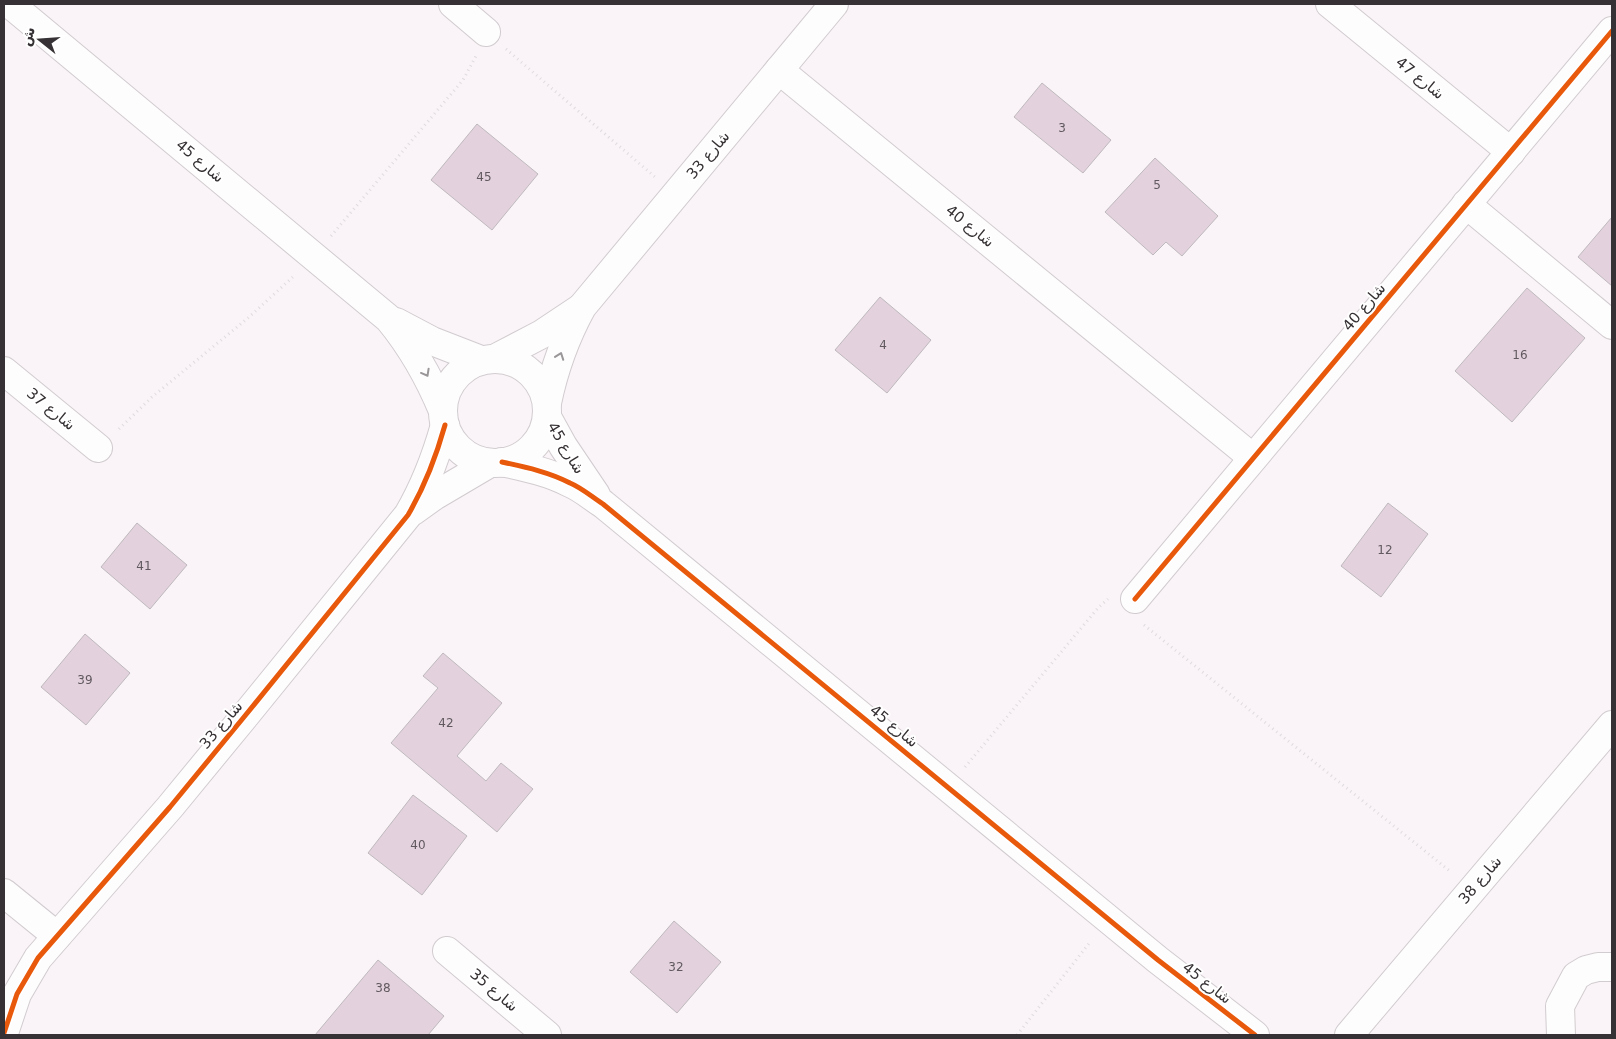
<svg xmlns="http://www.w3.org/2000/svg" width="1616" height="1039" font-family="'DejaVu Sans','Noto Naskh Arabic',sans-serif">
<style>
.building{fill:#e3d2de;stroke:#beb9bc}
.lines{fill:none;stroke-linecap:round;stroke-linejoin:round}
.minor-casing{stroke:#d1cccf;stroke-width:30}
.path{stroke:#dedcde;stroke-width:3;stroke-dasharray:1 4;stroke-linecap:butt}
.minor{stroke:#fefdfe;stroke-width:28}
.cycleway-casing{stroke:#fff;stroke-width:8}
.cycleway{stroke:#e8590c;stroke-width:5}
.oneway{stroke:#9a9799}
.labels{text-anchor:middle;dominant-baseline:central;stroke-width:4;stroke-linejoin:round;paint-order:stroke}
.number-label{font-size:12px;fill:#61595e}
.street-label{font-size:15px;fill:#363134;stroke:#fff}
</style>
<rect width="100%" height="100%" fill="#faf3f7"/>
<!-- building -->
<g class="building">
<path d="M1042 83 1111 140 1083 173 1014 117Z"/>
<path d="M477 124 538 174 492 230 431 180Z"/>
<path d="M1155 158 1218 216 1182 256 1166 242 1153 255 1105 212Z"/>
<path d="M1612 217V286L1578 257Z"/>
<path d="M1527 288 1585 338 1512 422 1455 371Z"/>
<path d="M880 297 931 340 887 393 835 350Z"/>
<path d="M1388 503 1428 534 1381 597 1341 566Z"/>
<path d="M137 523 187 565 150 609 101 567Z"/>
<path d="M85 634 130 673 86 725 41 687Z"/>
<path d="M443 653 502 703 457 756 486 781 501 763 533 789 497 832 391 743 438 688 423 676Z"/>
<path d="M413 795 467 836 422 895 368 853Z"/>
<path d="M674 921 721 962 677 1013 630 972Z"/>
<path d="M378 960 444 1016 428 1035H315Z"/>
</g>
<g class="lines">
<!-- minor casing -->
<g class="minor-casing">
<g id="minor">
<path d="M10 4 389 319C412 347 429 377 443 411"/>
<path d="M453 4 486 32"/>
<path d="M1330 4 1511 152"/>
<path d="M779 70 1253 458"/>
<path d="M1466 204 1612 325"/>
<path d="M396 322 432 341 481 360"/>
<path d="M496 358 542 334 581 308"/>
<circle cx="495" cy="411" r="52"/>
<path d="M4 371 98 448"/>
<path d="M547 403C554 369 565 338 582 307L834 4"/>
<path d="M547 417 563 446 596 495"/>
<path d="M502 462C525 467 549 472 570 483 582 488 592 497 603 504L1158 960 1255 1035"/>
<path d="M413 511 434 496 490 463"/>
<path d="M1135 599 1612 31"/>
<path d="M4 893 57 936"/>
<path d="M447 951 547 1035"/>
<path d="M4 1033 17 994 38 958 170 807 244 717 408 515C425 486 436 457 445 425"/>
<path d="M1349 1035 1612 725"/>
<path d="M1561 1035 1560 1006 1576 976 1586 970 1598 967H1612"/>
</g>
</g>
<!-- path -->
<g class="path">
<path d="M506 49 655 177"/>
<path d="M331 236 463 80 476 56"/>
<path d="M119 429 152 397 248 318 295 275"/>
<path d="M1144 625 1451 872"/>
<path d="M965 767 1098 608 1108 599"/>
<path d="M1017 1035 1091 941"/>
</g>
<!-- minor -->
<use href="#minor" class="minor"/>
<!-- cycleway casing -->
<g class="cycleway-casing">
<g id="cycleway">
<path d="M502 462C525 467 549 472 570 483 582 488 592 497 603 504L1158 960 1255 1035"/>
<path d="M1135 599 1612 31"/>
<path d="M4 1033 17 994 38 958 170 807 244 717 408 515C425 486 436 457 445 425"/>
</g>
</g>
<!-- cycleway -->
<use href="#cycleway" class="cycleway"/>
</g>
<!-- one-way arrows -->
<defs><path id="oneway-chevron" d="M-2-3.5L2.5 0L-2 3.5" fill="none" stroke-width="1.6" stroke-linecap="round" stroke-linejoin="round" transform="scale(1.25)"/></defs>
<g class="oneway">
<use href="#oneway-chevron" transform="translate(560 356) rotate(-70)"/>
<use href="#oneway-chevron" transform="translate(426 373) rotate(61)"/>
</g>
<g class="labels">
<!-- number labels -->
<g class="number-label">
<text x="1062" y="128">3</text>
<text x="484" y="177">45</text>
<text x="1157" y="185">5</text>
<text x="883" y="345">4</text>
<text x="1520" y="355">16</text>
<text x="1385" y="550">12</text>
<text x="144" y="566">41</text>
<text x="85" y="680">39</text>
<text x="446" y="723">42</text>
<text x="418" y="845">40</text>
<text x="676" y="967">32</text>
<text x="383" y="988">38</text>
</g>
<!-- street labels -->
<g class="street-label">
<text transform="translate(1420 78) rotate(39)">شارع 47</text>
<text transform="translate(708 155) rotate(-50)">شارع 33</text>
<text transform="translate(200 161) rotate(40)">شارع 45</text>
<text transform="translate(970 226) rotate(39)">شارع 40</text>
<text transform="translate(1364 307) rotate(-50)">شارع 40</text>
<text transform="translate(51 409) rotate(39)">شارع 37</text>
<text transform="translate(566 448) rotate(59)">شارع 45</text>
<text transform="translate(221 725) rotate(-50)">شارع 33</text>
<text transform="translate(894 726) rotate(39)">شارع 45</text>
<text transform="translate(1480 880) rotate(-50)">شارع 38</text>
<text transform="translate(1207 983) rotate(38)">شارع 45</text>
<text transform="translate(494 990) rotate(40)">شارع 35</text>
</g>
</g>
<!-- border -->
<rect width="1616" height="1039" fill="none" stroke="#363134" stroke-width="10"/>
<!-- north arrow -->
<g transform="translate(40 40) rotate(287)" stroke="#ffffff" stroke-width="4" paint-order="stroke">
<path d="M0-4L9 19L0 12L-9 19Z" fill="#363134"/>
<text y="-8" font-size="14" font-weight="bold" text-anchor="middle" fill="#363134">ش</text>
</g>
</svg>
